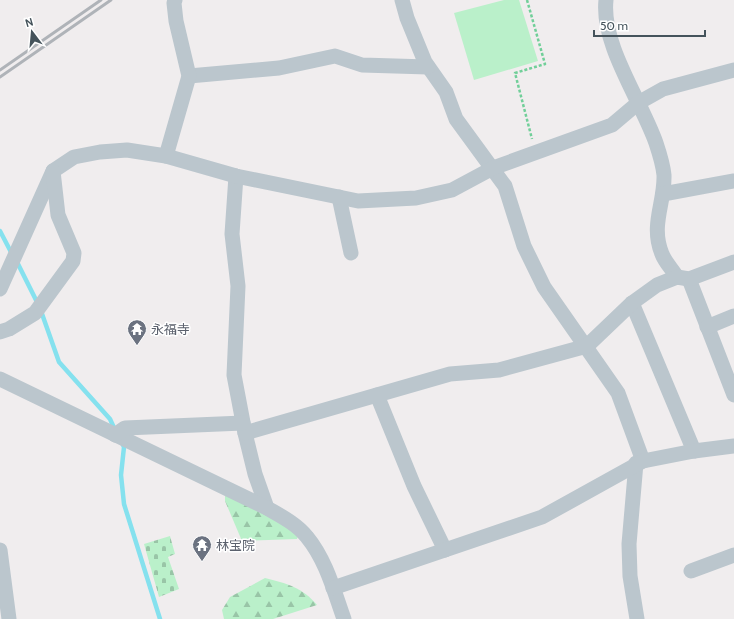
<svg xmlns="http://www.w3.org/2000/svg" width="734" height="619" font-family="Cabin,'Noto Sans JP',sans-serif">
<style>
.green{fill:#baf0ca}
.forest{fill:url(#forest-firs)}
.cemetery{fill:url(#cemetery-stones)}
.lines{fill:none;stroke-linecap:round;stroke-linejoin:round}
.stream{stroke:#85e1ee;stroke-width:4.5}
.path{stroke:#71cf99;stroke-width:2.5;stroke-dasharray:3 2;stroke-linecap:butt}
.minor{stroke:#bbc6cd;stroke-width:15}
.rail{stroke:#afb3b8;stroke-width:3}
.labels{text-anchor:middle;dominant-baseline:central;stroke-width:3;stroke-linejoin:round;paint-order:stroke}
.worship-label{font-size:13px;fill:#5b616d;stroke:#fff;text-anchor:start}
</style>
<defs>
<pattern id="forest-firs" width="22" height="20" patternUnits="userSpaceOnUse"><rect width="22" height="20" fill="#baf0ca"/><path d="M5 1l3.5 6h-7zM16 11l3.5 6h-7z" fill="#99c5a7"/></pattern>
<pattern id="cemetery-stones" width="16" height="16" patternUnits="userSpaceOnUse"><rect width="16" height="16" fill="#baf0ca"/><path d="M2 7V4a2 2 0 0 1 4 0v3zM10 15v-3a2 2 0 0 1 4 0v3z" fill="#99c5a7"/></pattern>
</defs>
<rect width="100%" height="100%" fill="#f0edee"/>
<!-- green -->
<path class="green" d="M504 0H519L538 61 474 80 454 13Z"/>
<!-- forest -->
<g class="forest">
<path d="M225 487 300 530 297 539 242 541 225 501Z"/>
<path d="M265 578C286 583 303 588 317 605L273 619H224L222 610 230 597Z"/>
</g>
<!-- cemetery -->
<path class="cemetery" d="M170 536 175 554 168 557 179 589 159 597 144 544Z"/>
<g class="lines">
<!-- stream -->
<g class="stream">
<path d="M0 231 12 254"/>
<path d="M16 260 38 304"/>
<path d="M41 311 59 362 110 419 115 430"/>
<path d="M122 443 124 447 121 475 124 504 160 619"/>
</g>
<!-- path -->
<path class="path" d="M527 0 545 64 515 73 532 139"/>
<!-- minor -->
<g class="minor">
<path d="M402 0 407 18 425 62 446 92 456 119 505 186 524 246 544 287 618 393 643 461"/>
<path d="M606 0C601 45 641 100 656 143 659 152 663 165 664 175 665 203 650 225 662 254 665 262 672 269 677 277"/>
<path d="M189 76 279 68 335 56 362 65 428 67"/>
<path d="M166 156 189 76 176 21 174 3 175 0"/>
<path d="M236 176 232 234 238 286 234 375 245 433 255 474 267 508"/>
<path d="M663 194 734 181"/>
<path d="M339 197 351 253"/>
<path d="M689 279 734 395"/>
<path d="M0 289 53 171 74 157 100 152 127 150 166 156 236 176 358 201 416 198 452 190 493 168 612 125 638 103 663 89 734 70"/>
<path d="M632 303 694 451"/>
<path d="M707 327 734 316"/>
<path d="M0 332 9 329 35 313 73 261 74 253 58 215 53 171"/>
<path d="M0 379 267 508C281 516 297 524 307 537 326 560 334 591 344 619"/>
<path d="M377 395 414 486 445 550"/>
<path d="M245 433 450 374 499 370 587 346 632 303 657 285 677 277 689 279 734 262"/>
<path d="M115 435 125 428 243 423"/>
<path d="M636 463 629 544 630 576 637 619"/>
<path d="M0 550 9 619"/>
<path d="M691 571 734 555"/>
<path d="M333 588 542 517 643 461 694 451 734 446"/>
</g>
<!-- rail -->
<g class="rail">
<path d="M0 70 101 0"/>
<path d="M0 77 111 0"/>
</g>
</g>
<!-- icons -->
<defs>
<g id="temple-pin" transform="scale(1)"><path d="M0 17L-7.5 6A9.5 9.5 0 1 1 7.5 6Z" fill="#6b7280" stroke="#fff"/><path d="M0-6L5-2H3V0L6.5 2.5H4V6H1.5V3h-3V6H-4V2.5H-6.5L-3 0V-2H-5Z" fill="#fff"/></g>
</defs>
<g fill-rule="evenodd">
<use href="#temple-pin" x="137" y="329"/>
<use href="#temple-pin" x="202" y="545"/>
</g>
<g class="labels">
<!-- worship labels -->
<g class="worship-label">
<text x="151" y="329">永福寺</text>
<text x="216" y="545">林宝院</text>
</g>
</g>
<!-- north arrow -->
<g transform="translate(32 32) rotate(344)" stroke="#ffffff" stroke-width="3" paint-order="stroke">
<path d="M0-3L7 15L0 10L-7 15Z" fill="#45535b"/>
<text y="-6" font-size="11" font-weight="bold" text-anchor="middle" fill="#45535b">N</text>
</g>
<!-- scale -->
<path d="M594 30v6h111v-6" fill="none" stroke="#45535b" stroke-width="2"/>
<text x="600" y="30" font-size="12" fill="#45535b" stroke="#ffffff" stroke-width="3" paint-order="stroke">50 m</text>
</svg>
